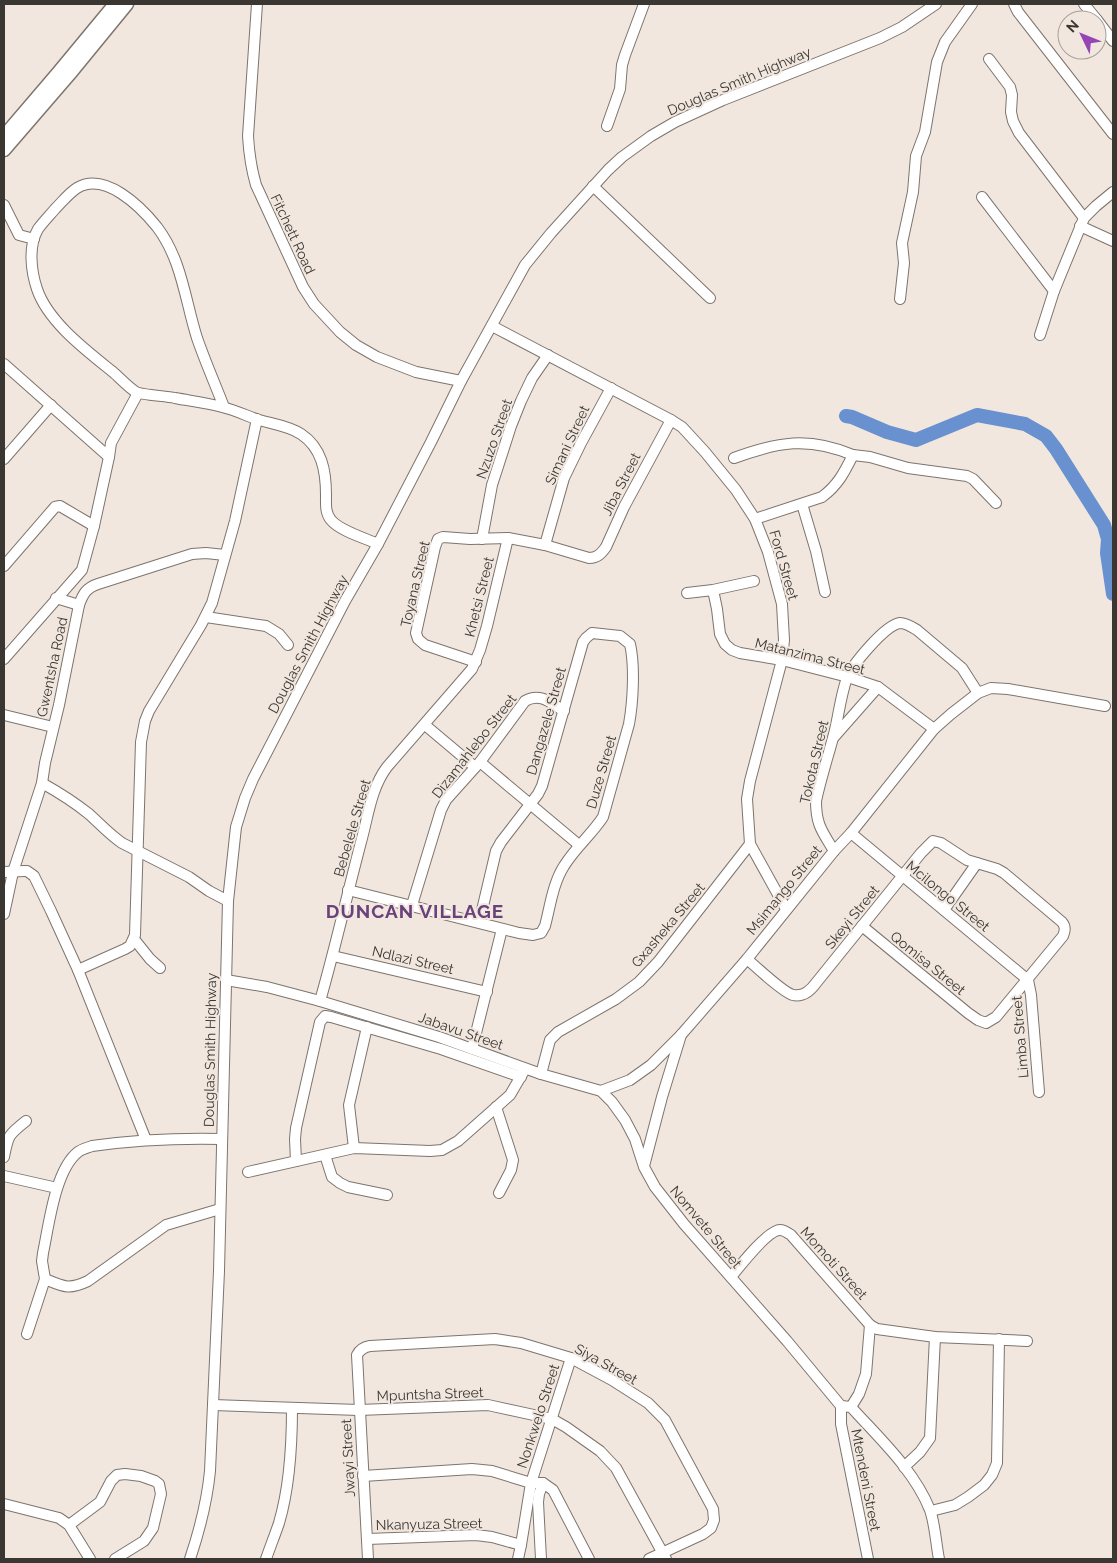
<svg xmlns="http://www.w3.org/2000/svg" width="1117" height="1563" font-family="Raleway,sans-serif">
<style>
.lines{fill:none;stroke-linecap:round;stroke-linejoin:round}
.river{stroke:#6990cf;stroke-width:14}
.minor-casing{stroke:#7d746d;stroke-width:12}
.major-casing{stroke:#7d746d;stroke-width:15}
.minor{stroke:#fff;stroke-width:10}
.major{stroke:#fff;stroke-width:12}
.labels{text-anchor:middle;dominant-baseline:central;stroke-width:4;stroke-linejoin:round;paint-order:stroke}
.street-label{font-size:14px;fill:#3a3733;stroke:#f1e7df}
.district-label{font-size:19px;font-weight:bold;letter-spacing:1px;fill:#6a427a;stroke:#f1e7df}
</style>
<rect width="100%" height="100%" fill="#f1e7df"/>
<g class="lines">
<!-- river -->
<path class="river" d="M846 416 852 417 887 432 916 440 977 415 1025 424 1046 436 1056 449 1104 525 1108 539 1107 553 1113 594"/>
<!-- minor casing -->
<g class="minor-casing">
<g id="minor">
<path d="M257 4 248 136C249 153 251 168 256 185L303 287 314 304 340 332 356 345 377 357 416 372 461 381"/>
<path d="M1014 4 1018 12 1113 134"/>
<path d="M1084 4 1097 20"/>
<path d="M1097 20 1113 41"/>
<path d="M989 59 1010 87 1012 95 1011 112 1013 121 1019 133 1084 218"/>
<path d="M607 126 620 89 622 65 625 55 644 4"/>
<path d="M593 186 710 298"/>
<path d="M982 197 1054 291"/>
<path d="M4 205 19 235 34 239"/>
<path d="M1080 226 1113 241"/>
<path d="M900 299 904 263 902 243 913 192 916 156 925 132 937 62 945 42 972 4"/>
<path d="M492 326 671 420 682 427 705 452 736 490 755 519 768 552 782 604 784 640 782 660 750 781 747 799 750 844 786 909"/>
<path d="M1040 335 1054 291 1084 218 1096 206 1113 192"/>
<path d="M4 364 109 457"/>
<path d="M224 407C215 384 205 361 197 338 185 300 182 260 157 227 141 207 105 171 77 188 69 193 62 202 55 209 50 215 43 222 38 229 28 246 31 271 37 289 48 322 87 351 113 372 120 378 128 387 136 392 142 395 166 396 175 398 191 401 207 403 222 407 235 410 247 416 259 420 273 424 289 426 301 434 322 448 326 471 326 495 326 504 325 513 331 520 340 531 365 538 378 544"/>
<path d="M853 455 870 457 908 468 967 476 973 479 996 503"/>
<path d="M734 458C778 442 808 436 853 455 844 473 838 485 822 497L755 519"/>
<path d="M4 459 51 405"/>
<path d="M802 504 816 551 825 592"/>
<path d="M482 539 492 485 511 426 521 401 532 378 548 355"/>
<path d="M545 545 564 478 581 443 611 388"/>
<path d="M4 566 55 507 60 506 65 509 94 526"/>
<path d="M713 590 717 609 720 634 725 644 732 650 740 653 782 660 848 677 878 687 934 729"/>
<path d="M687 593 713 590 754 581"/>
<path d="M79 605C83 594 86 588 98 584L192 554 206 553 225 555"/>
<path d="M206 617 266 626 279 634 288 645"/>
<path d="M4 659 82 570 94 526 109 457 111 443 138 393"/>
<path d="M476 662 425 645 418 639 416 633 435 547 438 539 443 537 470 539 508 538 545 545 589 558C597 558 601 554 606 547L624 507 671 420"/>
<path d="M4 715 53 727"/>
<path d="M425 725 475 767"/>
<path d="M834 737 878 687"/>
<path d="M480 762 579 845"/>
<path d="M42 783C58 792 74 802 89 814 100 824 110 835 122 843L189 877 209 891 228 901"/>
<path d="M851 833 1028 980"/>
<path d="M834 851C822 831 816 825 816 801 821 777 829 754 835 730 839 713 841 694 847 678 852 665 885 625 900 623 906 623 912 627 917 630L962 668 978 693"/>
<path d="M4 872 24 871H27L34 876 51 911 78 970 146 1140"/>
<path d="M348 890 519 933 533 935 541 933 545 926C550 907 553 883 564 866 575 848 592 834 603 817L629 724C633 702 635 666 630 644L620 636 592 633 586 638 583 642 542 786 538 794 501 842 496 851 479 923"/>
<path d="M412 905 441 810 446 800 480 762 525 701C540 692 551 703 564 711"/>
<path d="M4 914 13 872 42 783 45 763 59 705 79 605 56 598"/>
<path d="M862 926 968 1013 978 1020 986 1023 996 1017 1063 936C1065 931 1066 927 1062 922L1004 873 997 869 977 863 944 910"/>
<path d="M134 939 150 959 160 968"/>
<path d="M333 956 487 992"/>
<path d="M747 959C756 967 784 993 793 995 803 997 811 990 816 983L921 853 933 841 941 843 967 860 977 863"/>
<path d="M78 970 125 949 130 946 135 935 141 742 145 721 149 711 201 625 212 603 235 521 257 419"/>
<path d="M226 980 267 987 320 1001 439 1037 541 1074 601 1091 612 1102 625 1120 635 1139 644 1167 655 1187 684 1224 787 1341 841 1406"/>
<path d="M1028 980 1031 995 1039 1092"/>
<path d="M320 1001C335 949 347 895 361 842 368 817 371 788 387 767L472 669 480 650 487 626 508 538"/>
<path d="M472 1049 502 929"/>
<path d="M541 1074 550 1040 558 1032 616 999 639 982 658 962 750 844"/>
<path d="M601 1091 630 1080 651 1065 681 1035 747 959 834 851 851 833 934 729 951 714 978 693 991 688 1008 689 1105 706"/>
<path d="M496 1107 513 1160 511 1170 499 1193"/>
<path d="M354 1148 349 1105 367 1027"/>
<path d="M325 1155 332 1177 340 1183 348 1187 387 1195"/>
<path d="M4 1157C8 1136 8 1135 26 1121"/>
<path d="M296 1161 295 1139 296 1128 320 1022 325 1016 331 1017 441 1049 521 1077"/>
<path d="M644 1166 662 1097 681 1035"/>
<path d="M248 1172 354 1148 430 1151 442 1150 458 1141 510 1095 524 1071"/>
<path d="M4 1176 57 1188"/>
<path d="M731 1277C739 1267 768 1230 780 1230 784 1230 788 1233 791 1235L870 1325 877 1329 935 1337 1027 1341"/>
<path d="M45 1279C64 1287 69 1290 88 1281L166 1225 220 1209"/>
<path d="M27 1334 45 1279 42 1261 43 1253C49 1225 55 1170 78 1152 82 1149 87 1148 92 1146 135 1140 178 1138 222 1139"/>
<path d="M213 1405 359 1410 488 1405 552 1419 566 1427 600 1451 616 1468 666 1559"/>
<path d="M841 1406 851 1407C879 1438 914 1470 930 1510 935 1524 936 1544 939 1559"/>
<path d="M841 1406V1424L868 1559"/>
<path d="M851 1407 859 1394 866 1374 870 1325"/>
<path d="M904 1467 920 1452 930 1438 935 1337"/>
<path d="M363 1476 472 1469 492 1471 531 1483H543L553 1490 589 1559"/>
<path d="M4 1504 59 1518 69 1525 90 1559"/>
<path d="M931 1511 955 1505 968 1497 984 1485 992 1475 997 1463 999 1339"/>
<path d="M69 1525 100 1502 111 1481 117 1475 125 1474 141 1476 155 1481 159 1484 161 1494 153 1528 144 1541 115 1559"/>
<path d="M367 1539 476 1535 492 1537 521 1545"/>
<path d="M190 1559C200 1529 207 1502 210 1471L219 1271 228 901 236 827 245 798 253 779 345 601 378 544 431 442 461 381 525 265 551 233 608 170 622 157 651 136 675 122 723 100 880 38 902 27 936 4"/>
<path d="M266 1559C270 1547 275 1535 279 1523 290 1486 292 1446 292 1408"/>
<path d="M368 1559 357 1355C360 1349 364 1347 370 1346L495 1339 521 1343 571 1358 612 1380 648 1403 665 1420 713 1509 714 1520 711 1528 703 1534 649 1559"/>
<path d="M518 1559 521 1545 531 1483 571 1358"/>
<path d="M541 1559 538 1502 539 1494 543 1483"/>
</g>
</g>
<!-- major casing -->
<g class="major-casing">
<g id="major">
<path d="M4 136 58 73 115 4"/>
<path d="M4 150 73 70 127 4"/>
</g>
</g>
<!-- minor -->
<use href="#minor" class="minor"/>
<!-- major -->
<use href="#major" class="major"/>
</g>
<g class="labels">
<!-- street labels -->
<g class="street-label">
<text transform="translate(739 81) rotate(-23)">Douglas Smith Highway</text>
<text transform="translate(293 234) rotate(65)">Fitchett Road</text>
<text transform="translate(494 439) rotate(-71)">Nzuzo Street</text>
<text transform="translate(567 445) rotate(-65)">Simani Street</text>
<text transform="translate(621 484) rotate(-63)">Jiba Street</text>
<text transform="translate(784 565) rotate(74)">Ford Street</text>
<text transform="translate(415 584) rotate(-77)">Toyana Street</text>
<text transform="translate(479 597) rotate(-76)">Khetsi Street</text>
<text transform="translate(308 644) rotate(-62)">Douglas Smith Highway</text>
<text transform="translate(810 656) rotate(14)">Matanzima Street</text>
<text transform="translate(52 667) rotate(-78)">Gwentsha Road</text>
<text transform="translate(546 721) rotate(-74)">Dangazele Street</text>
<text transform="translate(474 746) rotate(-52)">Dizamahlebo Street</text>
<text transform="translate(814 762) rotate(-77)">Tokota Street</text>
<text transform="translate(601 772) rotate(-74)">Duze Street</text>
<text transform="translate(352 828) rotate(-74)">Bebelele Street</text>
<text transform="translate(784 890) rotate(-51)">Msimango Street</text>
<text transform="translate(948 896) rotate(39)">Mcilongo Street</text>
<text transform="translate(852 917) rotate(-51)">Skeyi Street</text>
<text transform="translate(668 925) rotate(-50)">Gxasheka Street</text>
<text transform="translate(413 960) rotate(13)">Ndlazi Street</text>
<text transform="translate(928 963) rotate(39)">Qomisa Street</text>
<text transform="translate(461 1031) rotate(19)">Jabavu Street</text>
<text transform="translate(1020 1037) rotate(-95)">Limba Street</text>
<text transform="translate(210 1050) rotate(-89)">Douglas Smith Highway</text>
<text transform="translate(706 1227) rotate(50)">Nomvete Street</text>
<text transform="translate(834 1263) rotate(48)">Momoti Street</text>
<text transform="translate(606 1364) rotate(29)">Siya Street</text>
<text transform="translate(430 1394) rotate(-2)">Mpuntsha Street</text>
<text transform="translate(538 1416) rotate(-72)">Nonkwelo Street</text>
<text transform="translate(348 1458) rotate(-93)">Jwayi Street</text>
<text transform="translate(866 1480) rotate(79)">Mtendeni Street</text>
<text transform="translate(429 1524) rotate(-1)">Nkanyuza Street</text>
</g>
<!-- district labels -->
<g class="district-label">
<text x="415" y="911">DUNCAN VILLAGE</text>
</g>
</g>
<!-- border -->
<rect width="1117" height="1563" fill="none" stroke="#3a3733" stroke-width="10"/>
<!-- north arrow -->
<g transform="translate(1082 35) rotate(313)"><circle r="24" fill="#f1e7df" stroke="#a8a19a"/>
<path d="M0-4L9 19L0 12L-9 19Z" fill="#9645b4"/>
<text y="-8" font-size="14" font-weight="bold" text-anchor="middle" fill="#3a3733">N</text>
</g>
</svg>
